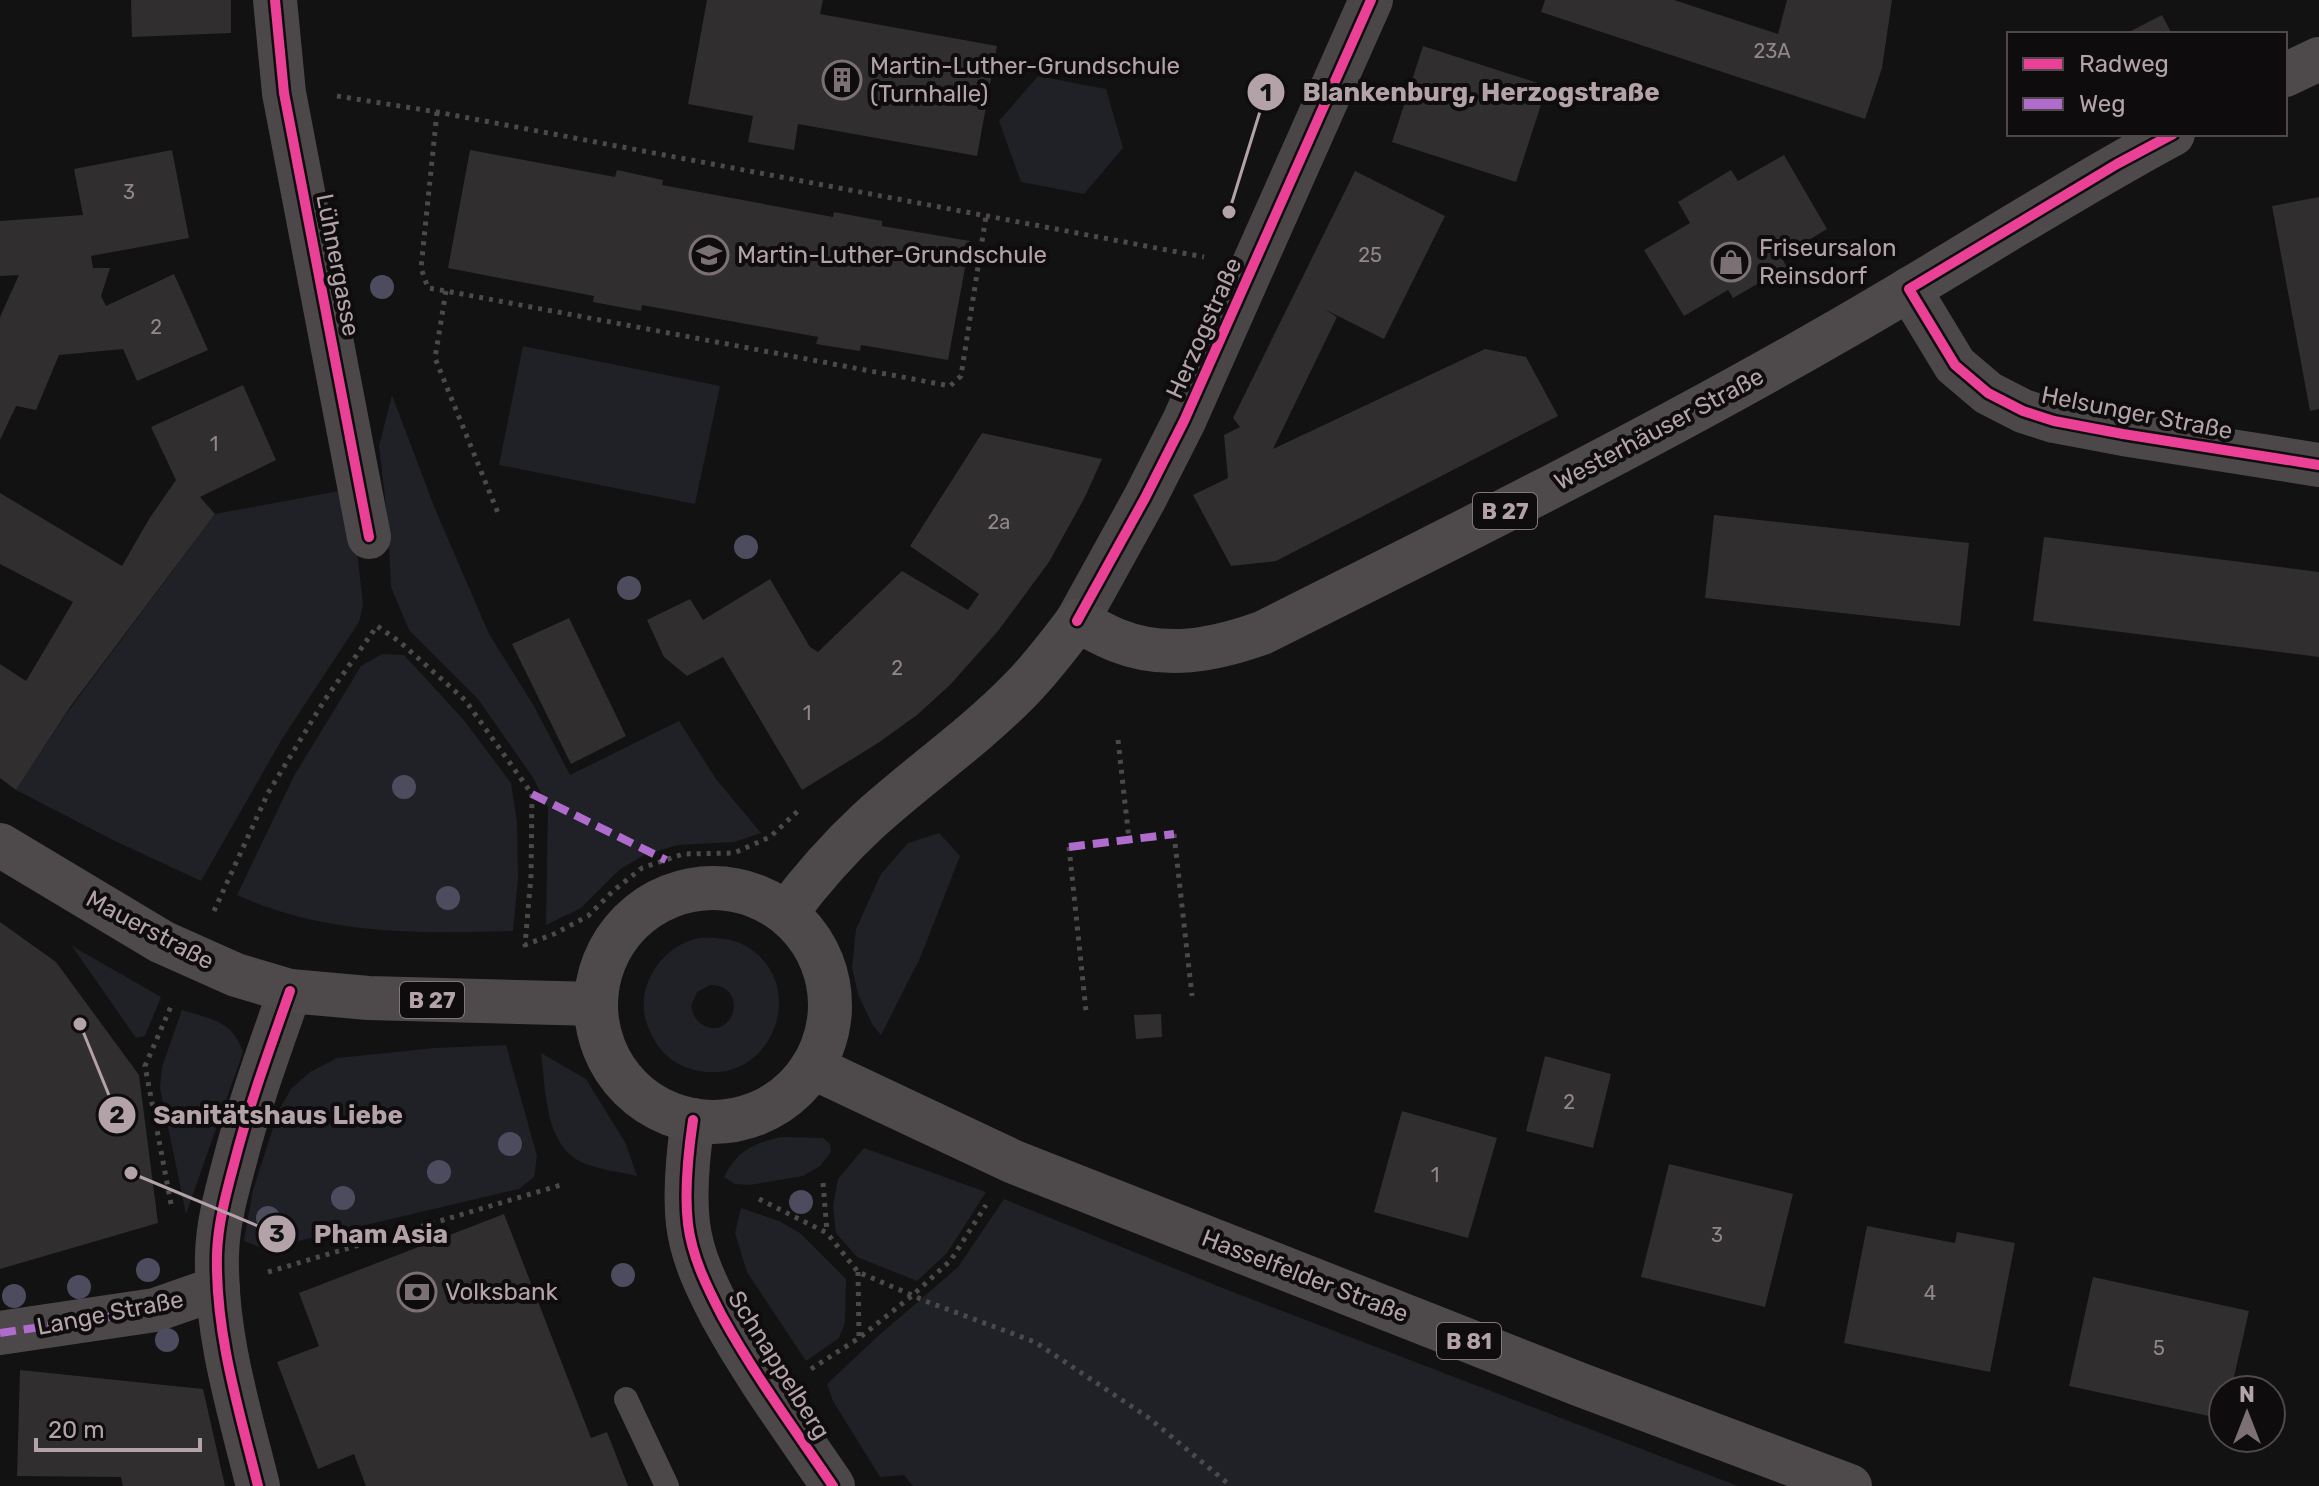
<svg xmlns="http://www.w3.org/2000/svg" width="2319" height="1486" font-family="Rubik,sans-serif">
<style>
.green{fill:#202027;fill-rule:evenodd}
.building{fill:#302e2f}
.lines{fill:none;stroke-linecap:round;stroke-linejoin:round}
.path{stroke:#4d494b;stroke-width:5;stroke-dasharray:4 6;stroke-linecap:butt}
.lane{stroke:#4c4849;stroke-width:24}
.street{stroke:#4c4849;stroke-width:44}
.secondary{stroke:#4a4647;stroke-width:44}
.primary{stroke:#4e4a4c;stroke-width:44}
.quiet{stroke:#b06ccc;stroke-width:8;stroke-dasharray:16 8;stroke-linecap:butt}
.cycleway-casing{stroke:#0e0c0c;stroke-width:15}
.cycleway{stroke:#ea4096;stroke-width:10}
.tree{fill:#4c4c5e}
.labels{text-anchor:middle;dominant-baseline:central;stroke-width:8;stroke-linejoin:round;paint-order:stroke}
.number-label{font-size:20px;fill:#92868a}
.shield{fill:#0e0c0c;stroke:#82767a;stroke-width:2}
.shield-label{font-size:22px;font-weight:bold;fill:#b3a3a9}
.poi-label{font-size:24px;fill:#b3a3a9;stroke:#0e0c0c;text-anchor:start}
.street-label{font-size:24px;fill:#b3a3a9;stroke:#0e0c0c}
.leader{fill:none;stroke:#b3a3a9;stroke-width:3}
.callout-dot{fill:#b3a3a9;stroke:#0e0c0c;stroke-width:3}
.mark-label{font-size:24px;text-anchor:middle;font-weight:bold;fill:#111}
.callout-label{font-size:26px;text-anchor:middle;font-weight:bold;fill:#b3a3a9;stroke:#0e0c0c;stroke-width:8;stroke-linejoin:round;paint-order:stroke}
</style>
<rect width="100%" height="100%" fill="#121212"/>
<!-- green -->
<g class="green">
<path d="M1038 76 1106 89 1123 148 1084 194 1021 182 999 121Z"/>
<path d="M523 346 720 386 695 504 499 465Z"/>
<path d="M392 395 435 509 489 634 534 706 570 775 679 721 716 779 761 833 734 842 678 845 644 855 619 870 581 908 546 925 548 808 534 779 478 699 409 630 391 587 388 524 379 446Z"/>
<path d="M350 489 363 604 359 622 282 739 201 881 113 840 16 790 66 714 215 514Z"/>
<path d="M382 654 404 655 463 719 511 783 517 822 518 877 513 931C420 934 323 935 237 895L294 776 361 666Z"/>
<path d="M939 833 960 856 920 958 881 1035 872 1024 858 994 852 967 856 929 881 874 908 843Z"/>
<path d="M716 938C724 939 733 940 740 943 813 977 775 1089 695 1070 669 1064 654 1046 646 1021 636 988 659 950 692 940 699 937 709 938 716 938ZM710 985C749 985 735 1039 705 1026 696 1022 693 1015 691 1006L697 992Z"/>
<path d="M72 946 161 997 145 1036 136 1038Z"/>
<path d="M182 1010C211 1019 233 1021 243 1052L186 1214 160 1088 162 1067Z"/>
<path d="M506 1045 537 1156 534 1177 519 1189 264 1249 244 1241 253 1190 278 1112 291 1089 310 1072 337 1058 435 1048Z"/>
<path d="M541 1053 586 1079 626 1144 637 1176C621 1172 596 1169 581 1162 544 1143 546 1089 541 1053Z"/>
<path d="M781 1137 823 1138 830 1144 831 1152 820 1166 803 1176 750 1185 735 1184 724 1177C737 1151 754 1143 781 1137Z"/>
<path d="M864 1148 986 1192 947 1253 917 1281 857 1257 836 1233 833 1206 838 1179Z"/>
<path d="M1004 1199 1225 1289 1738 1486H913L904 1475 880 1477 833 1401 827 1384 877 1337 958 1267Z"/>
<path d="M741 1208 779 1221 800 1233 846 1279 845 1322 839 1338 806 1361 747 1272 735 1233Z"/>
</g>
<!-- building -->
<g class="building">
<path d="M131 0H231V33L132 37Z"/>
<path d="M707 0H823L820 14 997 46 977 156 798 124 794 150 748 142 753 116 688 104Z"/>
<path d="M1545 0H1674L1778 34 1787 0H1892L1882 68 1865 119 1541 12Z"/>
<path d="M2162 15 2172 34H2125Z"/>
<path d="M1423 46 1547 86 1516 182 1392 142Z"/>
<path d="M172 150 189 238 91 256 93 268H110L101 296 106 306 174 274 208 350 137 381 123 349 59 355 36 410 16 406 0 440V317L19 275 0 276V221L83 215 74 169Z"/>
<path d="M470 150 615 177 617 170 663 180 662 185 833 217 834 212 882 221V226L970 241 948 360 861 345 860 351 816 344 818 337 642 305 641 311 593 302 594 296 448 268Z"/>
<path d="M1784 155 1827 229 1781 257 1787 267 1733 298 1728 290 1684 316 1644 250 1690 223 1678 202 1731 170 1738 181Z"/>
<path d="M1355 171 1445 216 1384 339 1324 309 1337 317 1273 449 1485 349 1526 357 1558 416 1276 561 1231 566 1193 495 1228 478 1224 435 1240 427 1233 418Z"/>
<path d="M2319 197V409L2310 411 2272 206Z"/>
<path d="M243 385 276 460 200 497 215 514 70 707 16 790 0 778V664L26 681 73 602 0 564V493L122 566 149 519 176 480 151 427Z"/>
<path d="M982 433 1102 459 1085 497 1049 562 998 631 950 685 917 715 878 743 802 790 723 657 687 676 664 657 647 620 690 599 703 620 770 579 810 647 818 652 902 571 968 610 979 594 910 546Z"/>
<path d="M1714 515 1969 543 1960 626 1705 598Z"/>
<path d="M2044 537 2319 572V657L2033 621Z"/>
<path d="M569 618 626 736 571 764 512 644Z"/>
<path d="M0 922 56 962 139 1075 158 1223 0 1269Z"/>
<path d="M1161 1014 1162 1037 1136 1039 1134 1015Z"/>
<path d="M1545 1056 1611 1074 1593 1148 1526 1131Z"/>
<path d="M1402 1111 1497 1138 1468 1238 1374 1212Z"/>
<path d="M1669 1164 1793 1194 1765 1307 1641 1277Z"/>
<path d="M504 1214 591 1438 607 1432 628 1486H366L354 1454 318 1469 277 1362 319 1346 299 1293Z"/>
<path d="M1867 1226 1955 1243 1957 1232 2015 1243 1990 1372 1844 1343Z"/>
<path d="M2093 1277 2249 1311 2231 1390H2223V1419L2069 1386Z"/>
<path d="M20 1370 203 1389 225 1486H123L121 1477 17 1476Z"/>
</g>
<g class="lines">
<!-- path -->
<g class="path">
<path d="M337 96 437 112 1204 257"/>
<path d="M437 112 421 268 428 288 446 291 950 386 961 376 986 216"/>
<path d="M446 291 435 358 498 513"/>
<path d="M1118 740 1129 839"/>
<path d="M1174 834 1192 996"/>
<path d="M1069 847 1086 1011"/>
<path d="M214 911 268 793 324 701 377 626 400 642 465 700 532 794 531 876 525 945 554 934 588 916 613 891 642 868 683 854 734 853 770 837 799 810"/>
<path d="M823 1183 827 1232"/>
<path d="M759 1199 827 1233 858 1272 928 1302 1035 1342 1149 1418 1231 1486"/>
<path d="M171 1204 145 1066 172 1004"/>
<path d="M268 1272 561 1185"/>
<path d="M858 1272 859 1337"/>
<path d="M811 1369 859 1338 913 1295 951 1260 986 1205"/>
</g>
<!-- lane -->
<path class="lane" d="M626 1399 667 1486"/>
<!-- street -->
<g class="street">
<path d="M275 0 284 93 369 537"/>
<path d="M1909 289 1955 365 1988 393 2023 411 2054 421 2123 434 2319 465"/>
<path d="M693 1120C688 1154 684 1190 688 1224 692 1257 707 1287 722 1316 755 1376 795 1430 833 1486"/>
<path d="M0 1333 155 1310 218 1288"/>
<path d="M258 1486C239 1410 215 1333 217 1254 218 1223 226 1194 234 1164 249 1105 270 1048 290 991"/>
</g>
<!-- secondary -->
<path class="secondary" d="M1077 621 1145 498 1184 421 1371 0"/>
<!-- primary -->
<g class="primary">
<path d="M2285 75 2319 59"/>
<path d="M0 845 162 942 236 975 290 991 368 998 596 1004"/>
<circle cx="713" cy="1005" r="117"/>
<path d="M786 913C810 881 837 850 867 822 916 777 972 739 1019 691 1040 670 1059 645 1077 621 1090 627 1103 635 1116 640 1165 660 1214 650 1262 633 1458 535 1655 437 1845 327 1955 264 2061 194 2173 134"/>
<path d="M812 1067 1014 1162 1581 1385 1850 1486"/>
</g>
<!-- quiet -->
<g class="quiet">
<path d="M532 794 666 860"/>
<path d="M1069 847 1174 834"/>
<path d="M0 1333 155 1310 188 1300"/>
</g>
<!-- cycleway casing -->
<g class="cycleway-casing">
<g id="cycleway">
<path d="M275 0 284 93 369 537"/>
<path d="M2173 134 2117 164 1909 289 1955 365 1988 393 2023 411 2054 421 2123 434 2319 465"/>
<path d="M1077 621 1145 498 1184 421 1371 0"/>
<path d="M693 1120C688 1154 684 1190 688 1224 692 1257 707 1287 722 1316 755 1376 795 1430 833 1486"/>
<path d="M258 1486C239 1410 215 1333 217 1254 218 1223 226 1194 234 1164 249 1105 270 1048 290 991"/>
</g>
</g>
<!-- cycleway -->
<use href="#cycleway" class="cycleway"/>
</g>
<!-- trees -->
<g class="tree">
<circle cx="382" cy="287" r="12"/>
<circle cx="746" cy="547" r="12"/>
<circle cx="629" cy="588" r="12"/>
<circle cx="404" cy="787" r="12"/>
<circle cx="448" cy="898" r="12"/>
<circle cx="510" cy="1144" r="12"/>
<circle cx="439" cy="1172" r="12"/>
<circle cx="343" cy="1198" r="12"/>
<circle cx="801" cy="1202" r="12"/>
<circle cx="268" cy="1218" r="12"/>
<circle cx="148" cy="1270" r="12"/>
<circle cx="623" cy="1275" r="12"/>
<circle cx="79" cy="1287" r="12"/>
<circle cx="14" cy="1296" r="12"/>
<circle cx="167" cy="1340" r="12"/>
</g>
<!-- icons -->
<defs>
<g id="building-ring" transform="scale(2)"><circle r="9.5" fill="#0e0c0c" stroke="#7b7074" stroke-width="1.5"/><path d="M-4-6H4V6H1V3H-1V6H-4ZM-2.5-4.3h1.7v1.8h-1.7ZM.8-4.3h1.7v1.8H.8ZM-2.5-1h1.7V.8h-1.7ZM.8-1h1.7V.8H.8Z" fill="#7b7074"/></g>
<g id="school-ring" transform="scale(2)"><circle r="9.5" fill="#0e0c0c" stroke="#7b7074" stroke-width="1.5"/><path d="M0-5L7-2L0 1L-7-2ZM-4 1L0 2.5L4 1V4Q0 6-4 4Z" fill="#7b7074"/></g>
<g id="shop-ring" transform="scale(2)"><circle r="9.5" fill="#0e0c0c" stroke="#7b7074" stroke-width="1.5"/><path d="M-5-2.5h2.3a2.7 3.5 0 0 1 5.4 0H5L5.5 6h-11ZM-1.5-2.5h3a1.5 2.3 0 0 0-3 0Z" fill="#7b7074"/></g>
<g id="bank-ring" transform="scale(2)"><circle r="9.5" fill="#0e0c0c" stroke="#7b7074" stroke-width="1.5"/><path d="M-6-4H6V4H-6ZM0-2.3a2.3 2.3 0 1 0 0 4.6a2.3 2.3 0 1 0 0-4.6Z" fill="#7b7074"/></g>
</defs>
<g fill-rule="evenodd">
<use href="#building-ring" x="842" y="80"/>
<use href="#school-ring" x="709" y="255"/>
<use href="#shop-ring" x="1731" y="262"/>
<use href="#bank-ring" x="417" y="1292"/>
</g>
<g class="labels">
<!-- number labels -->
<g class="number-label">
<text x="1772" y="51">23A</text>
<text x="129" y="192">3</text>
<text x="1370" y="255">25</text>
<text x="156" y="327">2</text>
<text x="214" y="444">1</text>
<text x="999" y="522">2a</text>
<text x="897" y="668">2</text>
<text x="807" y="713">1</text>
<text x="1569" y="1102">2</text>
<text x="1435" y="1175">1</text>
<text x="1717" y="1235">3</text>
<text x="1930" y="1293">4</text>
<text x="2159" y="1348">5</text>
</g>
<!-- shield labels -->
<g class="shield">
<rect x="1473" y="493" width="64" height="36" rx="6"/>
<rect x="400" y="982" width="64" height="36" rx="6"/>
<rect x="1437" y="1323" width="64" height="36" rx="6"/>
</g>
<g class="shield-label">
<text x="1505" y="511">B 27</text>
<text x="432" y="1000">B 27</text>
<text x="1469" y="1341">B 81</text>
</g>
<!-- poi labels -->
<g class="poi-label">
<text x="870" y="66">Martin-Luther-Grundschule<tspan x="870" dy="28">(Turnhalle)</tspan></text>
<text x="1759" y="248">Friseursalon<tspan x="1759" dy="28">Reinsdorf</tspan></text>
<text x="737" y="255">Martin-Luther-Grundschule</text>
<text x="445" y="1292">Volksbank</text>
</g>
<!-- street labels -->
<g class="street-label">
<text transform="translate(338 265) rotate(79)">Lühnergasse</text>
<text transform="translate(1204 328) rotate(-66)">Herzogstraße</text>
<text transform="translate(2137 413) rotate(11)">Helsunger Straße</text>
<text transform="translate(1659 429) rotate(-28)">Westerhäuser Straße</text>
<text transform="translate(150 930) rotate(28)">Mauerstraße</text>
<text transform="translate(1305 1276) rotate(21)">Hasselfelder Straße</text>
<text transform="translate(110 1313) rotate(-11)">Lange Straße</text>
<text transform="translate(779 1365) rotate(58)">Schnappelberg</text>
</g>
</g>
<!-- callouts -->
<path class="leader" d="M1229 212L1266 92M80 1024L117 1115M131 1173L277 1234"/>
<g class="callout-dot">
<circle cx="1229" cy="212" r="8"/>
<circle cx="80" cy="1024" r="8"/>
<circle cx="131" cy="1173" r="8"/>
<circle cx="1266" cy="92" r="20"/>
<circle cx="117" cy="1115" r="20"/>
<circle cx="277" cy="1234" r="20"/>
</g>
<g class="mark-label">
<text x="1266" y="101">1</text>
<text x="117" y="1123">2</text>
<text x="277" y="1242">3</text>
</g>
<g class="callout-label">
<text x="1481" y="101">Blankenburg, Herzogstraße</text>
<text x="278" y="1124">Sanitätshaus Liebe</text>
<text x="381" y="1243">Pham Asia</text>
</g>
<!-- legend -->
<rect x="2007" y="32" width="280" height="104" fill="#0e0c0c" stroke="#50484b" stroke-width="2"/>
<rect x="2023" y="58" width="40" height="12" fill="#ea4096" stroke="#50484b" stroke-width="2"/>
<text x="2079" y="72" font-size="24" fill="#b3a3a9">Radweg</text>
<rect x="2023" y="98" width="40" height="12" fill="#b06ccc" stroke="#50484b" stroke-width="2"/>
<text x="2079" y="112" font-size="24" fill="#b3a3a9">Weg</text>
<!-- north arrow -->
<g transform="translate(2247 1414)"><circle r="38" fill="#0e0c0c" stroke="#50484b" stroke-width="2"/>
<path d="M0-6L14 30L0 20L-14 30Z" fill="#7b7074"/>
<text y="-12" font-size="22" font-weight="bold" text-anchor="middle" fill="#b3a3a9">N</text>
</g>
<!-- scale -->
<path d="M36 1438v12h164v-12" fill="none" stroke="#b3a3a9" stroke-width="4"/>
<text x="48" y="1438" font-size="24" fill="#b3a3a9" stroke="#0e0c0c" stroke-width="6" paint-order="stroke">20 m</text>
</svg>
